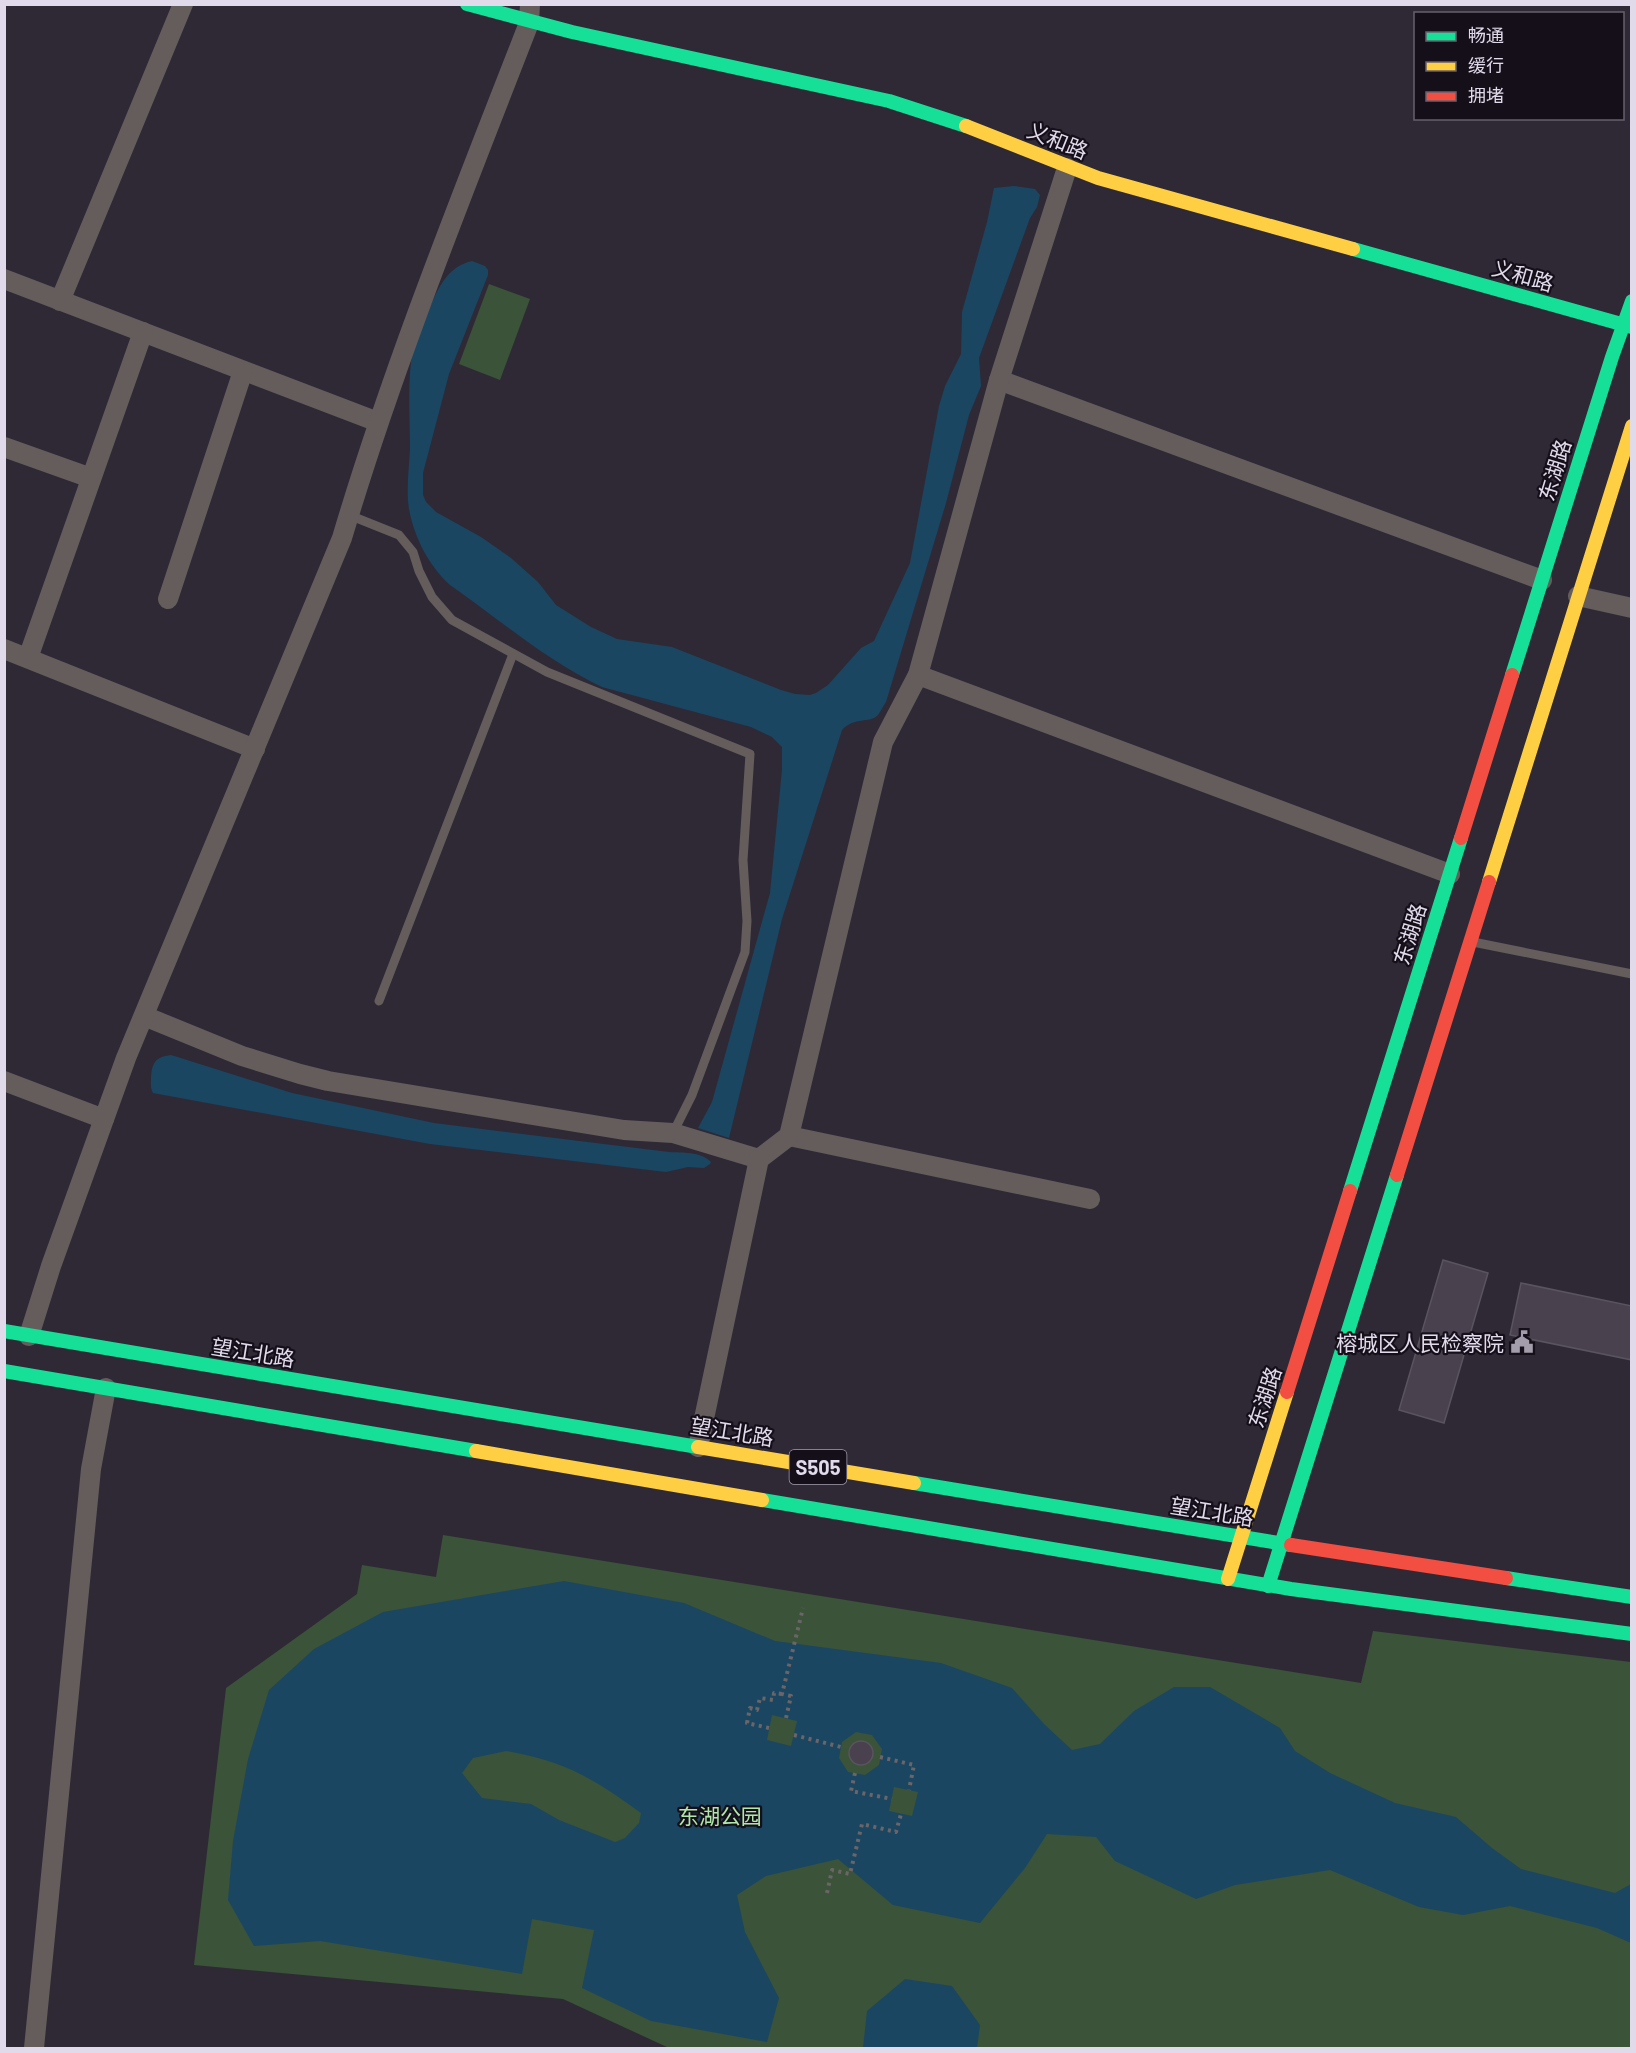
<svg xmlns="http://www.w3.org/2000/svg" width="1636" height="2053" font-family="Barlow,'Noto Sans SC',sans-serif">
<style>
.green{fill:#3a5339}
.water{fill:#1a4662;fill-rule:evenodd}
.building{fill:#49424e;stroke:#59545f;stroke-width:1.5}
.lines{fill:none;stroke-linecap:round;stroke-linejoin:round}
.path{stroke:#6b6568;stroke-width:4;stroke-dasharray:3 4.5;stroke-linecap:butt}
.lane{stroke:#645d5c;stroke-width:9}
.street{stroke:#645d5c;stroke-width:20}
.fast{stroke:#16e098;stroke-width:14}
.slow{stroke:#ffcf43;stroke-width:14}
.jam{stroke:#f24e42;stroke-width:14}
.labels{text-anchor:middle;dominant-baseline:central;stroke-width:4.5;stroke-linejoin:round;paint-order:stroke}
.shield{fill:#150f1a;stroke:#a49dac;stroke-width:1.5}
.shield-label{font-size:20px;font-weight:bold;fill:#e1daea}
.street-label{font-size:21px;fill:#e1daea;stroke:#150f1a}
.poi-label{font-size:21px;fill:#e1daea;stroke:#150f1a;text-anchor:end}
.park-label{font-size:21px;fill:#b0e8ab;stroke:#150f1a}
</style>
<rect width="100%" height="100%" fill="#2f2936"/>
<!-- green -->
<g class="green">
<path d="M489 284 530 299 500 380 459 364Z"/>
<path d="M443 1535 1361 1683 1373 1631 1631 1662V2048H669L563 1999 194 1965 226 1688 357 1594 362 1565 436 1577Z"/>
</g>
<!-- water -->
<g class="water">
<path d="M1014 186 1035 189 1040 195 1037 207 1030 218 979 358 981 386 969 415 946 503 886 702C883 706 881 711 878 715 869 724 855 716 842 730L782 919 729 1138 698 1128 712 1102 770 893 782 770V747L772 737 751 727 602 687C547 661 500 620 450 585 429 566 414 537 409 509 406 490 409 469 410 449 410 417 407 381 413 348 417 332 425 317 432 302 441 283 450 266 472 261L485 266 488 270V275L449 374 423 473V495L426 502 436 512 481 537 511 558 538 582 556 605 591 627 617 639 672 647 781 690 795 694 810 695 816 693 828 685 861 648 874 641 910 563 939 406 945 386 961 354 962 312 987 222 994 188Z"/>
<path d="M171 1055 292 1093 434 1123 669 1152C683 1153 700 1151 711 1162L710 1164 704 1168 688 1167 666 1172 430 1144 153 1093C150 1087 151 1084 151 1078 152 1063 155 1057 171 1055Z"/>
<path d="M564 1581 684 1603 775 1641 941 1663 1012 1688 1044 1724 1072 1750 1100 1744 1134 1711 1174 1687H1210L1280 1728 1295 1751 1330 1773 1395 1803 1456 1817 1492 1848 1521 1869 1615 1893 1631 1884V1943L1597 1928 1510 1906 1463 1915 1419 1907 1330 1870 1235 1885 1196 1899 1115 1861 1096 1837 1047 1834 1025 1868 980 1923 893 1905 838 1859 766 1876 737 1895 745 1932 779 1998 767 2042 651 2021 582 1988 594 1930 532 1919 522 1974 320 1941 254 1946 228 1900 233 1841 248 1759 269 1690 314 1649 383 1612ZM772 1715 797 1721 791 1746 767 1740ZM856 1732 872 1735 882 1749 879 1765 865 1775 848 1772 839 1758 842 1742ZM506 1751C565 1761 594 1779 641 1813L639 1823 625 1838 615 1842 559 1820 531 1804 482 1798 462 1773 473 1758ZM894 1787 918 1792 912 1816 889 1811Z"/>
<path d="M905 1979 952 1986 980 2025 977 2048H863L867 2011Z"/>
</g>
<!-- building -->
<g class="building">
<path d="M1443 1260 1488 1273 1444 1423 1399 1410Z"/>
<path d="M1521 1283 1632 1306V1360L1510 1335Z"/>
<circle cx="861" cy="1753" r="12"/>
</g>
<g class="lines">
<!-- path -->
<g class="path">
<path d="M786 1718 791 1696 782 1694 803 1608"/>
<path d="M769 1728 747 1723 750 1708 757 1710 760 1698 773 1700 774 1693 782 1694"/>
<path d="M794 1735 841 1747"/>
<path d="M880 1757 914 1765 909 1790"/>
<path d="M855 1773 851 1791 892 1799"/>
<path d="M827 1893 832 1870 850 1874 862 1824 896 1832 901 1814"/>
</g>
<!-- lane -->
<g class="lane">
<path d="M349 515 399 535 413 552 419 571 432 597 452 620 547 672 750 754 743 860 747 921 745 952 692 1095 673 1133"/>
<path d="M1473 942 1632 974"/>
<path d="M379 1001 513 654"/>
</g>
<!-- street -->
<g class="street">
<path d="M4 279 378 422"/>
<path d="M60 301 183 4"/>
<path d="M999 380 1542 580"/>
<path d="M4 447 91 478"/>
<path d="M1578 596 1632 608"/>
<path d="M168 599 243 371"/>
<path d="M4 649 255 749"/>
<path d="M28 658 143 332"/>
<path d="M918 675 1450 874"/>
<path d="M144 1016 242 1056 300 1074 328 1081 624 1130 673 1133 759 1159"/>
<path d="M4 1081 104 1119"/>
<path d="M789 1136 1090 1199"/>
<path d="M29 1336 51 1266 126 1058 342 538C394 363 463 193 529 23L530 4"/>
<path d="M698 1447 759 1159 789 1136 883 742 918 675 999 380 1067 168"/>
<path d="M34 2048 91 1469 106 1388"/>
</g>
<!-- fast -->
<g class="fast">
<path d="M467 4 572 32 889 101 966 126"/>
<path d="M1353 249 1632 327"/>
<path d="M1512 675 1612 357 1632 301"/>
<path d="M1350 1191 1461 838"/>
<path d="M4 1331 698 1447"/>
<path d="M4 1371 476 1451"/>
<path d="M914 1483 1291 1545"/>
<path d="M762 1500 1291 1589 1632 1634"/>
<path d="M1506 1578 1632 1597"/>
<path d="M1268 1586 1397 1175"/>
</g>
<!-- slow -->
<g class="slow">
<path d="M966 126 1098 178 1353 249"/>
<path d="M1489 882 1632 426"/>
<path d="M698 1447 914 1483"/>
<path d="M476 1451 762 1500"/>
<path d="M1228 1579 1287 1392"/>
</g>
<!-- jam -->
<g class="jam">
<path d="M1461 838 1512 675"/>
<path d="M1397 1175 1489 882"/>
<path d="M1287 1392 1350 1191"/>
<path d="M1291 1545 1506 1578"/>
</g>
</g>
<!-- icons -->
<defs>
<g id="civic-bare" transform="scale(1.8)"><path d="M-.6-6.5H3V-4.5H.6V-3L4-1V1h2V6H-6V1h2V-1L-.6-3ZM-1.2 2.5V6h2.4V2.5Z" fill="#a39cab" stroke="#150f1a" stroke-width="2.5" paint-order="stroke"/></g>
</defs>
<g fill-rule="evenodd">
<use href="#civic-bare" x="1522" y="1342"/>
</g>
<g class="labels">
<!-- shield labels -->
<rect class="shield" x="789.5" y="1450" width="57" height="34" rx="4.5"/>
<g class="shield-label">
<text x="818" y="1467">S505</text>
</g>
<!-- street labels -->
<g class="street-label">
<text transform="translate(1058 140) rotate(22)">义和路</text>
<text transform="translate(1523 275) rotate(16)">义和路</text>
<text transform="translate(1554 470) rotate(-73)">东湖路</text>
<text transform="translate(1409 934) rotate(-73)">东湖路</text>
<text transform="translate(253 1352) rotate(9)">望江北路</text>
<text transform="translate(1264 1397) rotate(-72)">东湖路</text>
<text transform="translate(732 1431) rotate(9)">望江北路</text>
<text transform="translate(1212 1511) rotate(9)">望江北路</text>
</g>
<!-- poi labels -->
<g class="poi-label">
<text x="1504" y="1342">榕城区人民检察院</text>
</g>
<!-- park labels -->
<g class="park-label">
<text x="720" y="1815">东湖公园</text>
</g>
</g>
<!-- border -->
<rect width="1636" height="2053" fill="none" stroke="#e1daea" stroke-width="12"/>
<!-- legend -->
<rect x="1414" y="12" width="210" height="108" fill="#150f1a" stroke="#67606d" stroke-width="1.5"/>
<rect x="1426" y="32" width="30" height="9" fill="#16e098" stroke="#67606d" stroke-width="1.5"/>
<text x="1468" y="42" font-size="18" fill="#e1daea">畅通</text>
<rect x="1426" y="62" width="30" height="9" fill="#ffcf43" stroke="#67606d" stroke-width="1.5"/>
<text x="1468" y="72" font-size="18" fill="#e1daea">缓行</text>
<rect x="1426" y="92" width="30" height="9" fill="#f24e42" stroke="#67606d" stroke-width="1.5"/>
<text x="1468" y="102" font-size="18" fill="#e1daea">拥堵</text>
</svg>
